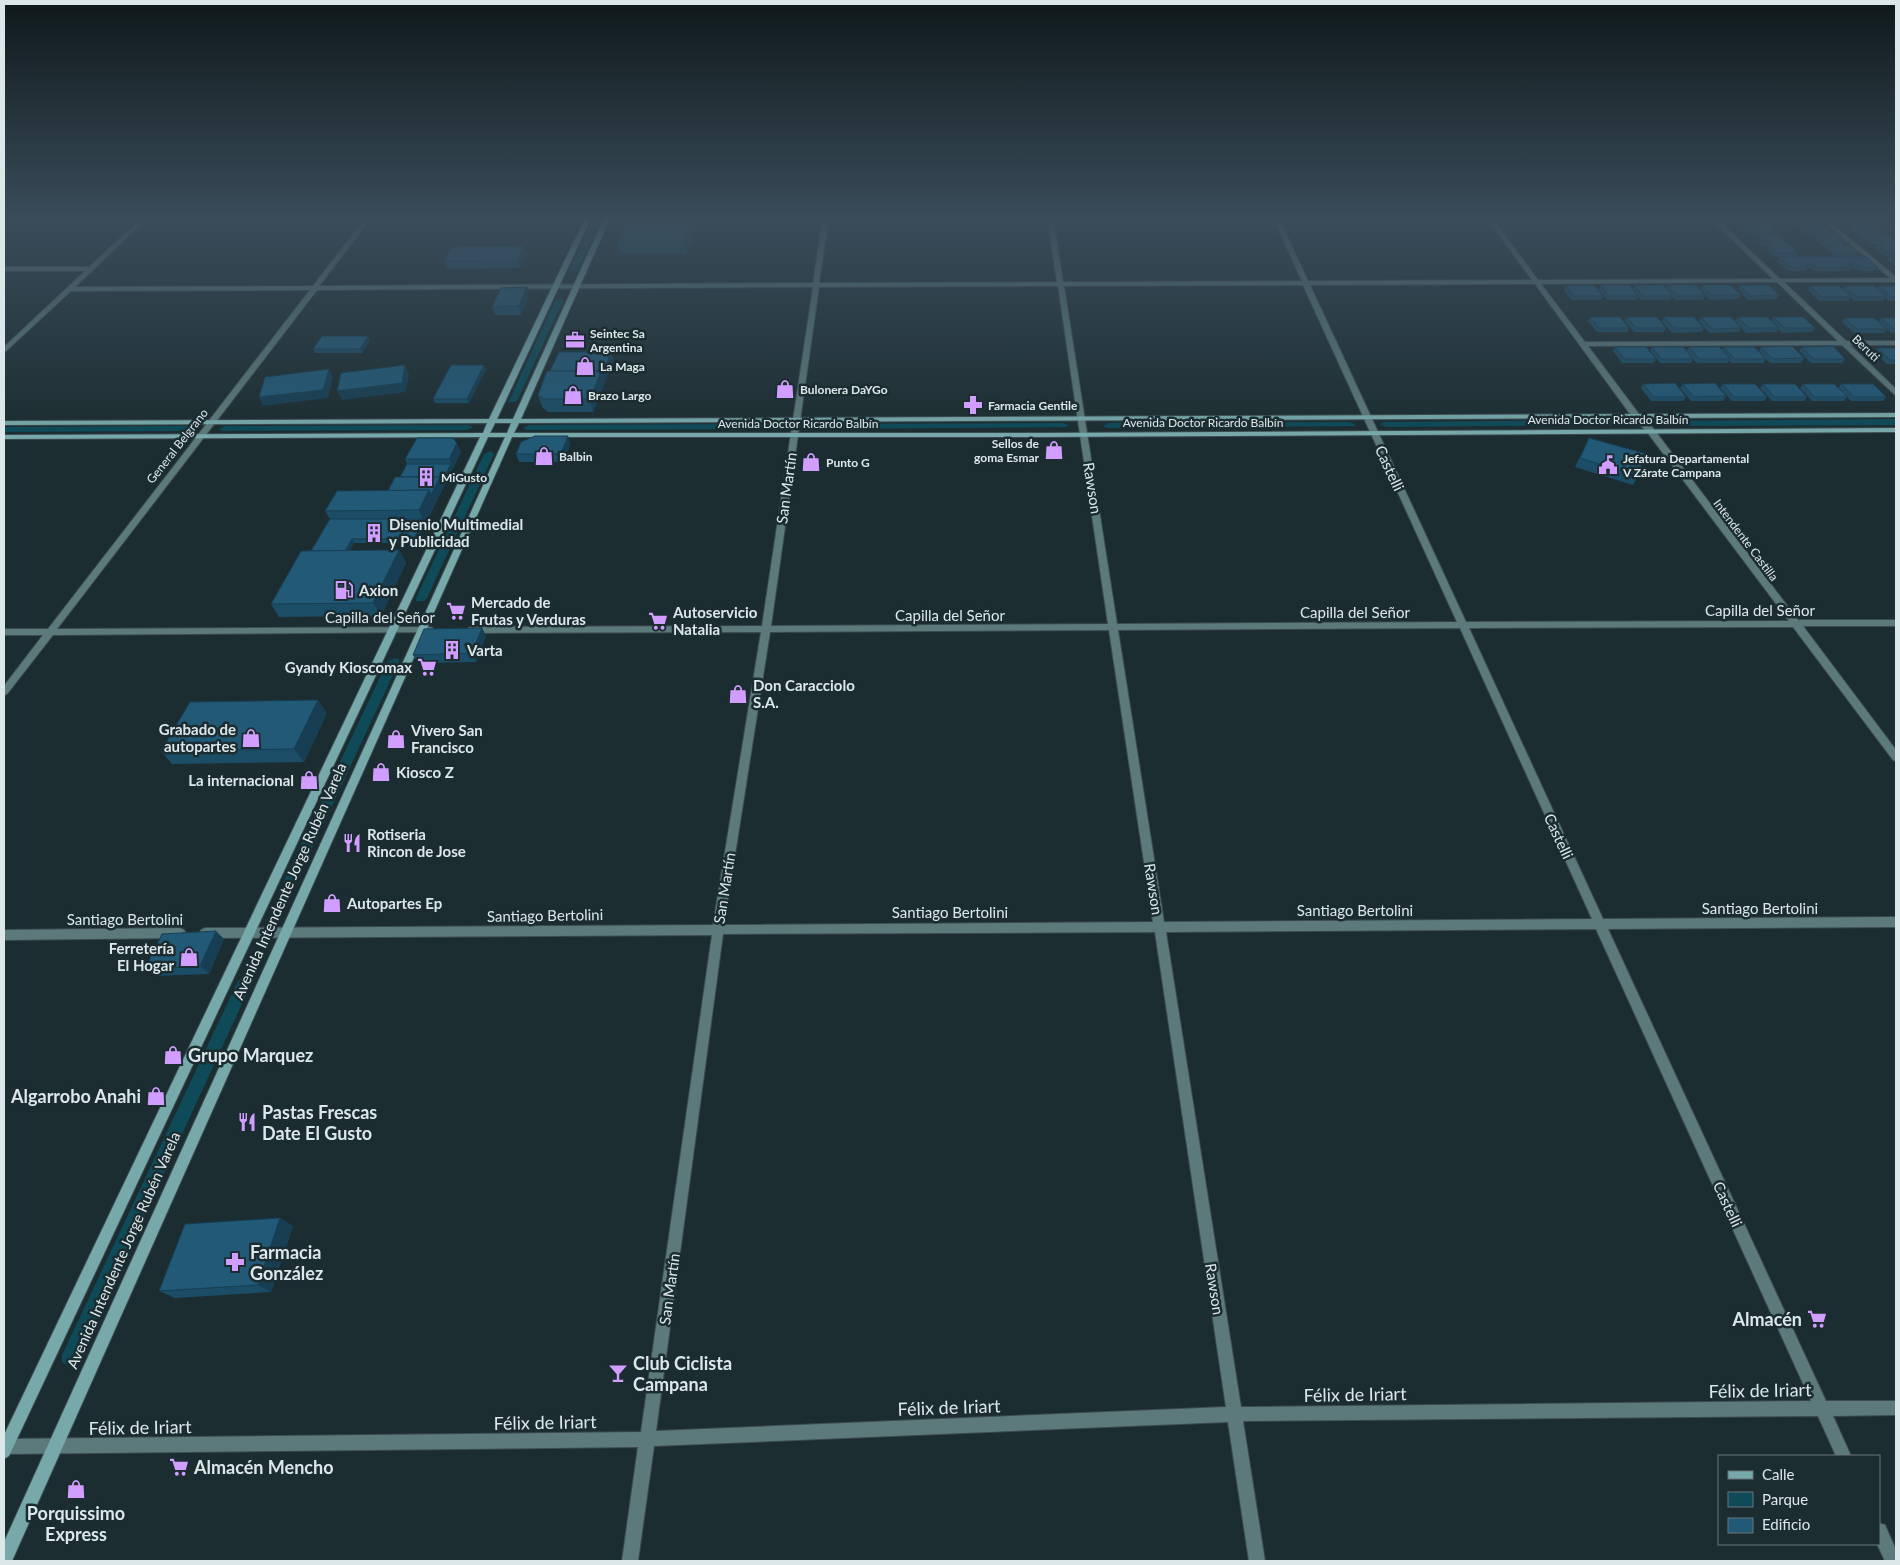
<svg xmlns="http://www.w3.org/2000/svg" width="1900" height="1565" font-family="Lato,sans-serif">
<style>
.green{fill:#0e4a58}
.lines{fill:none;stroke-linecap:round;stroke-linejoin:round}
.street-casing{stroke:#3b4b4f;stroke-width:2}
.secondary-casing{stroke:#3b4b4f;stroke-width:2}
.street{fill:#5c7a7b;fill-rule:evenodd}
.secondary{fill:#77a8aa;fill-rule:evenodd}
.wall{fill:#1c4d66}
.shaded-wall{fill:#173e53}
.building{fill:#215977;stroke:#173e53}
.labels{text-anchor:middle;dominant-baseline:central;stroke-width:5;stroke-linejoin:round;paint-order:stroke}
.far-poi-label{font-size:12px;font-weight:bold;fill:#dce7ea;stroke:#1c2d31;text-anchor:start}
.far-street-label{font-size:12px;fill:#dce7ea;stroke:#1c2d31}
.street-label{font-size:15px;fill:#dce7ea;stroke:#1c2d31}
.poi-label{font-size:15px;font-weight:bold;fill:#dce7ea;stroke:#1c2d31;text-anchor:start}
.near-poi-label{font-size:18px;font-weight:bold;fill:#dce7ea;stroke:#1c2d31;text-anchor:start}
.near-street-label{font-size:18px;fill:#dce7ea;stroke:#1c2d31}
</style>
<rect width="100%" height="100%" fill="#1c2d31"/>
<!-- green -->
<g class="green">
<path d="M595 216H602L577 271 569 272Z"/>
<path d="M560 299 563 301 517 401 508 403 555 301Z"/>
<path d="M1896 419V425L1662 426 1656 423 1659 421Z"/>
<path d="M1624 420 1628 421 1631 425 1386 427 1380 424 1384 422Z"/>
<path d="M1349 422 1355 424 1354 426 1108 428 1103 426 1108 423Z"/>
<path d="M1063 423 1068 425 1067 427 820 429 816 427 821 424Z"/>
<path d="M772 424 776 426 771 429 527 430 523 428 529 425Z"/>
<path d="M469 425 473 427 467 430 222 431 219 429 226 426Z"/>
<path d="M188 426 191 429 184 431 4 432V427Z"/>
<path d="M491 451 494 454 427 598 424 601H416V598L484 454Z"/>
<path d="M395 658 399 659V662L297 881 294 885 288 887 284 885V881L387 662Z"/>
<path d="M249 975 253 977 252 982 81 1354 74 1362 67 1365 62 1362V1355L238 981Z"/>
</g>
<g class="lines">
<!-- street casing -->
<g class="street-casing">
<g id="street">
<path d="M144 216H150L75 287 313 286 367 216H373L319 286 813 283 823 216H829L819 283 1057 282 1047 216H1053L1063 282 1302 281 1272 216H1278L1308 281 1532 280 1485 216H1491L1538 280 1773 279 1708 216H1714L1780 279 1890 278 1817 216H1823L1896 277V282H1784L1846 341H1896V345H1850L1896 389V395L1894 394 1842 345 1588 346 1639 414 1653 428 1798 620H1896V626H1803L1896 750V761L1893 760 1793 627 1469 628 1603 919 1896 917V927L1608 929 1826 1401H1896V1415L1833 1416 1851 1456H1836L1818 1416 1243 1421 1265 1561H1249L1228 1422 654 1446 638 1561H622L638 1447 4 1454V1439L641 1432 712 935 205 938 201 936 199 933 201 930 205 928 713 925 761 632 470 633 466 630 470 627 762 626 813 287 317 290 57 629 430 627 433 628 434 630 433 632 53 635 7 694 4 695V686L43 635H4V629H48L310 290 71 291 6 351 4 352V347L85 271H4V267H89ZM1777 282 1838 341 1585 342 1541 284ZM1535 284 1633 418 1647 432 1789 621 1466 622 1310 285ZM1303 285 1457 622 1117 624 1064 286ZM1058 286 1108 624 771 626 819 287ZM1460 628 1592 919 1164 922 1118 630ZM1109 630 1153 922 724 925 770 632ZM1596 929 1811 1401 1241 1407 1166 932ZM1155 932 1226 1407 656 1431 723 934Z"/>
<path d="M180 928 184 930 186 933 184 936 180 938 4 940V930Z"/>
<path d="M1879 1523 1885 1525 1896 1550V1561H1885L1877 1544H1879Z"/>
</g>
</g>
<!-- secondary casing -->
<g class="secondary-casing">
<path id="secondary" d="M586 216H592L497 419H513L605 216H611L521 419 1896 413V417L519 423 514 433H1038L1896 428V432L1038 437H512L12 1561H4V1542L505 437H488L9 1456 4 1459V1435L480 437 4 439V435L483 433 487 423 4 425V421L489 419ZM495 423H511L507 433H490Z"/>
</g>
<!-- street -->
<use href="#street" class="street"/>
<!-- secondary -->
<use href="#secondary" class="secondary"/>
</g>
<!-- wall -->
<g class="wall">
<path d="M620 216H696L697 223 687 254H620L617 242 625 223H622Z"/>
<path d="M1730 216H1758L1776 232 1775 234 1799 253 1797 257 1834 256 1812 237 1813 236H1810L1788 218 1789 216H1787H1815L1821 221 1819 225 1833 232 1832 233 1845 241 1843 245 1858 252 1856 256 1878 267 1875 271H1858L1854 268H1851L1849 271H1814L1810 268H1807L1805 271H1788L1777 261 1779 257H1775L1766 250 1769 246 1762 245 1754 238 1755 236H1752L1744 229 1746 225H1740L1733 218V217Z"/>
<path d="M1838 216H1864L1883 231 1882 233 1896 241V267L1887 259 1890 256H1884L1875 248 1877 244H1870L1861 237 1862 235H1859L1850 228 1852 224H1846L1837 217Z"/>
<path d="M527 254 520 268 447 269 444 261Z"/>
<path d="M1601 285 1633 289 1634 285 1666 288 1667 285 1705 296 1703 300H1674L1672 297 1670 300H1641L1638 296 1636 300H1607L1599 290Z"/>
<path d="M1702 285 1741 295 1739 299 1710 300 1700 289Z"/>
<path d="M1740 285 1779 295 1777 299 1748 300 1738 289Z"/>
<path d="M1566 286 1603 296 1601 300H1572L1564 290Z"/>
<path d="M1810 286 1843 290 1845 286 1877 289 1879 286H1896V301H1889L1885 298 1883 301H1854L1850 297 1848 301H1819L1808 290Z"/>
<path d="M529 295 521 315H495L492 307Z"/>
<path d="M1590 317 1629 328 1627 332H1597L1588 321Z"/>
<path d="M1627 317 1666 328 1664 332H1634L1625 321Z"/>
<path d="M1664 317 1704 328 1702 332 1672 333 1662 321Z"/>
<path d="M1701 317 1741 328 1739 332 1709 333 1699 321Z"/>
<path d="M1738 317 1771 321 1773 317 1815 328 1812 332 1782 333 1778 329 1776 332 1746 333 1735 321Z"/>
<path d="M1844 318 1879 322 1881 318H1896V333H1891L1887 329 1884 333H1854L1842 322Z"/>
<path d="M370 340 362 353H315L313 349Z"/>
<path d="M1615 347 1656 359 1653 363H1622L1613 351Z"/>
<path d="M1652 347 1686 351 1689 347 1722 350 1724 347 1766 359 1763 363H1732L1729 360 1728 363H1697L1693 359 1691 363H1660L1650 351Z"/>
<path d="M1761 347 1804 358 1801 363H1770L1759 351Z"/>
<path d="M1802 347 1845 359 1842 363H1811L1799 351Z"/>
<path d="M1877 348H1896V364H1887L1874 352Z"/>
<path d="M614 360 593 412H548L542 407 538 395Z"/>
<path d="M484 365 486 369 469 403H435L433 399Z"/>
<path d="M1643 384 1686 397 1683 401H1651L1641 388Z"/>
<path d="M1683 384 1726 396 1723 401H1691L1680 388Z"/>
<path d="M1723 384 1767 397 1764 401H1732L1720 388Z"/>
<path d="M1763 384 1807 397 1804 401H1772L1760 388Z"/>
<path d="M1803 384 1838 388 1841 384 1886 397 1883 401H1851L1847 397 1844 401H1812L1800 388Z"/>
<path d="M1589 438 1638 476 1633 485 1575 467Z"/>
<path d="M570 445 563 462H519L516 454Z"/>
<path d="M461 452 416 543H354L350 551 399 550 406 563 381 616 279 617 271 604 311 551 330 519 325 511 388 491 400 477 407 464 405 459Z"/>
<path d="M482 628 486 636 476 662 418 663 413 655Z"/>
<path d="M327 713 304 762 172 764 161 751Z"/>
<path d="M224 939 209 974 154 976 145 969Z"/>
<path d="M280 1218 293 1226 271 1292 175 1298 159 1291Z"/>
</g>
<!-- shaded-wall -->
<g class="shaded-wall">
<path d="M693 216H696L697 223 687 254 685 242Z"/>
<path d="M524 246 527 254 520 268 517 260Z"/>
<path d="M527 287 529 295 521 315 519 306Z"/>
<path d="M368 336 370 340 362 353 360 349Z"/>
<path d="M611 352 614 360 593 412 590 399 601 371Z"/>
<path d="M405 365 409 374 406 392 342 400 337 391Z"/>
<path d="M484 365 486 369 469 403 467 399Z"/>
<path d="M329 369 333 378 328 398 263 406 259 397Z"/>
<path d="M568 436 570 445 563 462 561 454Z"/>
<path d="M457 443 461 452 416 543 414 539 423 519 419 510 429 490 451 464 449 459Z"/>
<path d="M352 539 354 543 343 564 341 560Z"/>
<path d="M399 550 406 563 381 616 373 603Z"/>
<path d="M482 628 486 636 476 662 472 653Z"/>
<path d="M318 700 327 713 304 762 294 749Z"/>
<path d="M216 931 224 939 209 974 200 966Z"/>
<path d="M280 1218 293 1226 271 1292 258 1285Z"/>
</g>
<!-- building -->
<g class="building">
<path d="M628 216H693L685 242H617Z"/>
<path d="M1737 216H1758L1776 232H1754L1746 225H1753L1749 221H1742Z"/>
<path d="M1793 216H1815L1821 221H1814L1818 225H1825L1833 232H1812Z"/>
<path d="M1844 216H1864L1883 231H1861L1852 224H1859L1855 220H1848Z"/>
<path d="M1884 232 1896 241V252H1887L1877 244H1885L1879 240H1873L1864 233Z"/>
<path d="M1814 233H1836L1845 241H1838L1843 245H1849L1858 252H1837Z"/>
<path d="M1756 234H1777L1799 253H1777L1768 246 1775 245 1771 241H1764Z"/>
<path d="M524 246 517 260 444 261 452 247Z"/>
<path d="M1890 255H1896V260Z"/>
<path d="M1865 256 1878 267H1861L1857 264H1847L1851 267H1817L1813 264H1804L1807 267H1791L1779 257Z"/>
<path d="M1594 285 1603 296H1574L1566 286Z"/>
<path d="M1601 285H1629L1638 296H1609Z"/>
<path d="M1634 285H1663L1672 296H1644Z"/>
<path d="M1667 285H1696L1705 296H1677Z"/>
<path d="M1702 285H1730L1741 295H1712Z"/>
<path d="M1740 285H1768L1779 295 1750 296Z"/>
<path d="M1810 286H1839L1851 297H1822Z"/>
<path d="M1845 286H1874L1886 297H1857Z"/>
<path d="M1879 286H1896V297H1891Z"/>
<path d="M527 287 519 306 492 307 501 288Z"/>
<path d="M1590 317H1620L1629 328H1599Z"/>
<path d="M1627 317H1657L1666 328H1636Z"/>
<path d="M1664 317H1694L1704 328H1674Z"/>
<path d="M1701 317H1731L1741 328 1712 329Z"/>
<path d="M1738 317H1767L1779 328H1749Z"/>
<path d="M1773 317H1803L1815 328H1785Z"/>
<path d="M1844 318H1874L1887 329H1857Z"/>
<path d="M1881 318H1896V329H1894Z"/>
<path d="M322 336H368L360 349H313Z"/>
<path d="M1792 346 1804 358 1773 359 1761 347Z"/>
<path d="M1833 346 1845 359H1814L1802 347Z"/>
<path d="M1615 347H1646L1656 359H1625Z"/>
<path d="M1652 347H1683L1693 359H1662Z"/>
<path d="M1689 347H1719L1730 359H1699Z"/>
<path d="M1724 347H1754L1766 359H1735Z"/>
<path d="M1877 348H1896V360H1890Z"/>
<path d="M559 352H611L602 375 601 371H550Z"/>
<path d="M405 365 402 383 337 391 341 373Z"/>
<path d="M451 365H484L467 399H433Z"/>
<path d="M329 369 323 390 259 397 265 377Z"/>
<path d="M547 371H601L590 399H544L538 395Z"/>
<path d="M1675 383 1686 397H1654L1643 384Z"/>
<path d="M1715 383 1726 396 1694 397 1683 384Z"/>
<path d="M1723 384H1755L1767 397H1734Z"/>
<path d="M1763 384H1795L1807 397H1775Z"/>
<path d="M1803 384H1834L1848 397H1815Z"/>
<path d="M1841 384H1873L1886 397H1854Z"/>
<path d="M535 436H568L561 454H516L521 442Z"/>
<path d="M417 438H453L457 443 449 459H405Z"/>
<path d="M1589 438 1647 454 1638 476 1580 458Z"/>
<path d="M407 464H451L442 481 440 477H400Z"/>
<path d="M395 477H440L431 495 429 490 388 491Z"/>
<path d="M429 490 419 510 325 511 337 491Z"/>
<path d="M330 519H423L414 539H352L345 551H311Z"/>
<path d="M399 550 373 603 271 604 301 551Z"/>
<path d="M482 628 472 653 413 655 424 629Z"/>
<path d="M318 700 294 749 161 751 190 702Z"/>
<path d="M216 931 200 966 145 969 162 934Z"/>
<path d="M280 1218 258 1285 159 1291 185 1224Z"/>
</g>
<!-- sky -->
<linearGradient id="sky" x2="0" y2="1"><stop stop-color="#0f191b"/><stop offset="0.5" stop-color="#3a4c5a"/><stop offset="1" stop-color="#3a4c5a" stop-opacity="0"/></linearGradient>
<rect width="1900" height="435" fill="url(#sky)"/>
<!-- icons -->
<defs>
<g id="office-bare" transform="scale(1.5)"><path d="M-6-3h4V-5.5h4V-3h4V5H-6ZM-1-4.5V-3h2v-1.5ZM-6 0V1H6V0Z" fill="#d19dfe" stroke="#1c2d31" stroke-width="2.5" paint-order="stroke"/></g>
<g id="shop-bare" transform="scale(1.5)"><path d="M-5-2.5h2.3a2.7 3.5 0 0 1 5.4 0H5L5.5 6h-11ZM-1.5-2.5h3a1.5 2.3 0 0 0-3 0Z" fill="#d19dfe" stroke="#1c2d31" stroke-width="2.5" paint-order="stroke"/></g>
<g id="pharmacy-bare" transform="scale(1.5)"><path d="M-2-6h4v4h4v4h-4v4h-4v-4h-4v-4h4Z" fill="#d19dfe" stroke="#1c2d31" stroke-width="2.5" paint-order="stroke"/></g>
<g id="civic-bare" transform="scale(1.5)"><path d="M-.6-6.5H3V-4.5H.6V-3L4-1V1h2V6H-6V1h2V-1L-.6-3ZM-1.2 2.5V6h2.4V2.5Z" fill="#d19dfe" stroke="#1c2d31" stroke-width="2.5" paint-order="stroke"/></g>
<g id="building-bare" transform="scale(1.5)"><path d="M-4-6H4V6H1V3H-1V6H-4ZM-2.5-4.3h1.7v1.8h-1.7ZM.8-4.3h1.7v1.8H.8ZM-2.5-1h1.7V.8h-1.7ZM.8-1h1.7V.8H.8Z" fill="#d19dfe" stroke="#1c2d31" stroke-width="2.5" paint-order="stroke"/></g>
<g id="fuel-bare" transform="scale(1.5)"><path d="M-5.5-6h7V0h2V4h1.3V-2.5L3-4.5l.8-.8L6-3V5H2.5V1h-1V6h-7ZM-4.2-4.7v3.2H.2V-4.7Z" fill="#d19dfe" stroke="#1c2d31" stroke-width="2.5" paint-order="stroke"/></g>
<g id="supermarket-bare" transform="scale(1.5)"><path d="M-6-5.5h2.5l.6 2H6L4.5 2H-2.5L-4.4-4H-6ZM-1.5 3.2a1.3 1.3 0 1 0 .1 0ZM3 3.2a1.3 1.3 0 1 0 .1 0Z" fill="#d19dfe" stroke="#1c2d31" stroke-width="2.5" paint-order="stroke"/></g>
<g id="restaurant-bare" transform="scale(1.5)"><path d="M-5-6h1v4h1v-4h1v4h1v-4h1v5L-1.5 .5V6h-2V.5L-5-1ZM5-6V6H3V1.5H1.5Q1.5-4 5-6Z" fill="#d19dfe" stroke="#1c2d31" stroke-width="2.5" paint-order="stroke"/></g>
<g id="bar-bare" transform="scale(1.5)"><path d="M-6-5H6L.8 .8V4.5H3.5V6h-7V4.5H-.8V.8Z" fill="#d19dfe" stroke="#1c2d31" stroke-width="2.5" paint-order="stroke"/></g>
</defs>
<g fill-rule="evenodd">
<use href="#office-bare" x="575" y="340"/>
<use href="#shop-bare" x="585" y="366"/>
<use href="#shop-bare" x="785" y="389"/>
<use href="#shop-bare" x="573" y="395"/>
<use href="#pharmacy-bare" x="973" y="405"/>
<use href="#shop-bare" x="1054" y="450"/>
<use href="#shop-bare" x="544" y="456"/>
<use href="#shop-bare" x="811" y="462"/>
<use href="#civic-bare" x="1608" y="465"/>
<use href="#building-bare" x="426" y="477"/>
<use href="#building-bare" x="374" y="533"/>
<use href="#fuel-bare" x="344" y="590"/>
<use href="#supermarket-bare" x="456" y="611"/>
<use href="#supermarket-bare" x="658" y="621"/>
<use href="#building-bare" x="452" y="650"/>
<use href="#supermarket-bare" x="427" y="667"/>
<use href="#shop-bare" x="738" y="694"/>
<use href="#shop-bare" x="251" y="738"/>
<use href="#shop-bare" x="396" y="739"/>
<use href="#shop-bare" x="381" y="772"/>
<use href="#shop-bare" x="309" y="780"/>
<use href="#restaurant-bare" x="352" y="843"/>
<use href="#shop-bare" x="332" y="903"/>
<use href="#shop-bare" x="189" y="957"/>
<use href="#shop-bare" x="173" y="1055"/>
<use href="#shop-bare" x="156" y="1096"/>
<use href="#restaurant-bare" x="247" y="1122"/>
<use href="#pharmacy-bare" x="235" y="1262"/>
<use href="#supermarket-bare" x="1817" y="1319"/>
<use href="#bar-bare" x="618" y="1373"/>
<use href="#supermarket-bare" x="179" y="1467"/>
<use href="#shop-bare" x="76" y="1489"/>
</g>
<g class="labels">
<!-- far-poi labels -->
<g class="far-poi-label">
<text x="590" y="333">Seintec Sa<tspan x="590" dy="14">Argentina</tspan></text>
<text x="600" y="366">La Maga</text>
<text x="800" y="389">Bulonera DaYGo</text>
<text x="588" y="395">Brazo Largo</text>
<text x="988" y="405">Farmacia Gentile</text>
<text x="1039" y="443" text-anchor="end">Sellos de<tspan x="1039" dy="14">goma Esmar</tspan></text>
<text x="559" y="456">Balbin</text>
<text x="1623" y="458">Jefatura Departamental<tspan x="1623" dy="14">V Zárate Campana</tspan></text>
<text x="826" y="462">Punto G</text>
<text x="441" y="477">MiGusto</text>
</g>
<!-- far-street labels -->
<g class="far-street-label">
<text transform="translate(1866 348) rotate(44)">Beruti</text>
<text x="1608" y="419">Avenida Doctor Ricardo Balbín</text>
<text x="1203" y="422">Avenida Doctor Ricardo Balbín</text>
<text x="798" y="423">Avenida Doctor Ricardo Balbín</text>
<text transform="translate(177 446) rotate(-52)">General Belgrano</text>
<text transform="translate(1746 540) rotate(53)">Intendente Castilla</text>
</g>
<!-- street labels -->
<g class="street-label">
<text transform="translate(1390 468) rotate(65)">Castelli</text>
<text transform="translate(786 488) rotate(-82)">San Martín</text>
<text transform="translate(1093 488) rotate(81)">Rawson</text>
<text x="1760" y="610">Capilla del Señor</text>
<text x="1355" y="612">Capilla del Señor</text>
<text x="950" y="615">Capilla del Señor</text>
<text x="380" y="617">Capilla del Señor</text>
<text transform="translate(1559 836) rotate(65)">Castelli</text>
<text transform="translate(289 881) rotate(-66)">Avenida Intendente Jorge Rubén Varela</text>
<text transform="translate(724 888) rotate(-81)">San Martín</text>
<text transform="translate(1154 889) rotate(81)">Rawson</text>
<text x="1760" y="908">Santiago Bertolini</text>
<text x="1355" y="910">Santiago Bertolini</text>
<text x="950" y="912">Santiago Bertolini</text>
<text transform="translate(545 915) rotate(-1)">Santiago Bertolini</text>
<text x="125" y="919">Santiago Bertolini</text>
<text transform="translate(1728 1204) rotate(65)">Castelli</text>
<text transform="translate(123 1250) rotate(-66)">Avenida Intendente Jorge Rubén Varela</text>
<text transform="translate(669 1289) rotate(-82)">San Martín</text>
<text transform="translate(1215 1289) rotate(81)">Rawson</text>
</g>
<!-- poi labels -->
<g class="poi-label">
<text x="389" y="524">Disenio Multimedial<tspan x="389" dy="17">y Publicidad</tspan></text>
<text x="359" y="590">Axion</text>
<text x="471" y="602">Mercado de<tspan x="471" dy="17">Frutas y Verduras</tspan></text>
<text x="673" y="612">Autoservicio<tspan x="673" dy="17">Natalia</tspan></text>
<text x="467" y="650">Varta</text>
<text x="412" y="667" text-anchor="end">Gyandy Kioscomax</text>
<text x="753" y="685">Don Caracciolo<tspan x="753" dy="17">S.A.</tspan></text>
<text x="236" y="729" text-anchor="end">Grabado de<tspan x="236" dy="17">autopartes</tspan></text>
<text x="411" y="730">Vivero San<tspan x="411" dy="17">Francisco</tspan></text>
<text x="396" y="772">Kiosco Z</text>
<text x="294" y="780" text-anchor="end">La internacional</text>
<text x="367" y="834">Rotiseria<tspan x="367" dy="17">Rincon de Jose</tspan></text>
<text x="347" y="903">Autopartes Ep</text>
<text x="174" y="948" text-anchor="end">Ferretería<tspan x="174" dy="17">El Hogar</tspan></text>
</g>
<!-- near-poi labels -->
<g class="near-poi-label">
<text x="188" y="1055">Grupo Marquez</text>
<text x="141" y="1096" text-anchor="end">Algarrobo Anahi</text>
<text x="262" y="1112">Pastas Frescas<tspan x="262" dy="21">Date El Gusto</tspan></text>
<text x="250" y="1252">Farmacia<tspan x="250" dy="21">González</tspan></text>
<text x="1802" y="1319" text-anchor="end">Almacén</text>
<text x="633" y="1363">Club Ciclista<tspan x="633" dy="21">Campana</tspan></text>
<text x="194" y="1467">Almacén Mencho</text>
<text x="76" y="1513" text-anchor="middle">Porquissimo<tspan x="76" dy="21">Express</tspan></text>
</g>
<!-- near-street labels -->
<g class="near-street-label">
<text transform="translate(1760 1390) rotate(-1)">Félix de Iriart</text>
<text transform="translate(1355 1394) rotate(-1)">Félix de Iriart</text>
<text transform="translate(949 1407) rotate(-2)">Félix de Iriart</text>
<text transform="translate(545 1422) rotate(-1)">Félix de Iriart</text>
<text transform="translate(140 1427) rotate(-1)">Félix de Iriart</text>
</g>
</g>
<!-- border -->
<rect width="1900" height="1565" fill="none" stroke="#dce7ea" stroke-width="10"/>
<!-- legend -->
<rect x="1718" y="1455" width="162" height="90" fill="#1c2d31" stroke="#69777b"/>
<rect x="1728" y="1471" width="25" height="8" fill="#77a8aa" stroke="#69777b"/>
<text x="1762" y="1480" font-size="15" fill="#dce7ea">Calle</text>
<rect x="1728" y="1492" width="25" height="15" fill="#0e4a58" stroke="#69777b"/>
<text x="1762" y="1505" font-size="15" fill="#dce7ea">Parque</text>
<rect x="1728" y="1518" width="25" height="15" fill="#215977" stroke="#69777b"/>
<text x="1762" y="1530" font-size="15" fill="#dce7ea">Edificio</text>
</svg>
